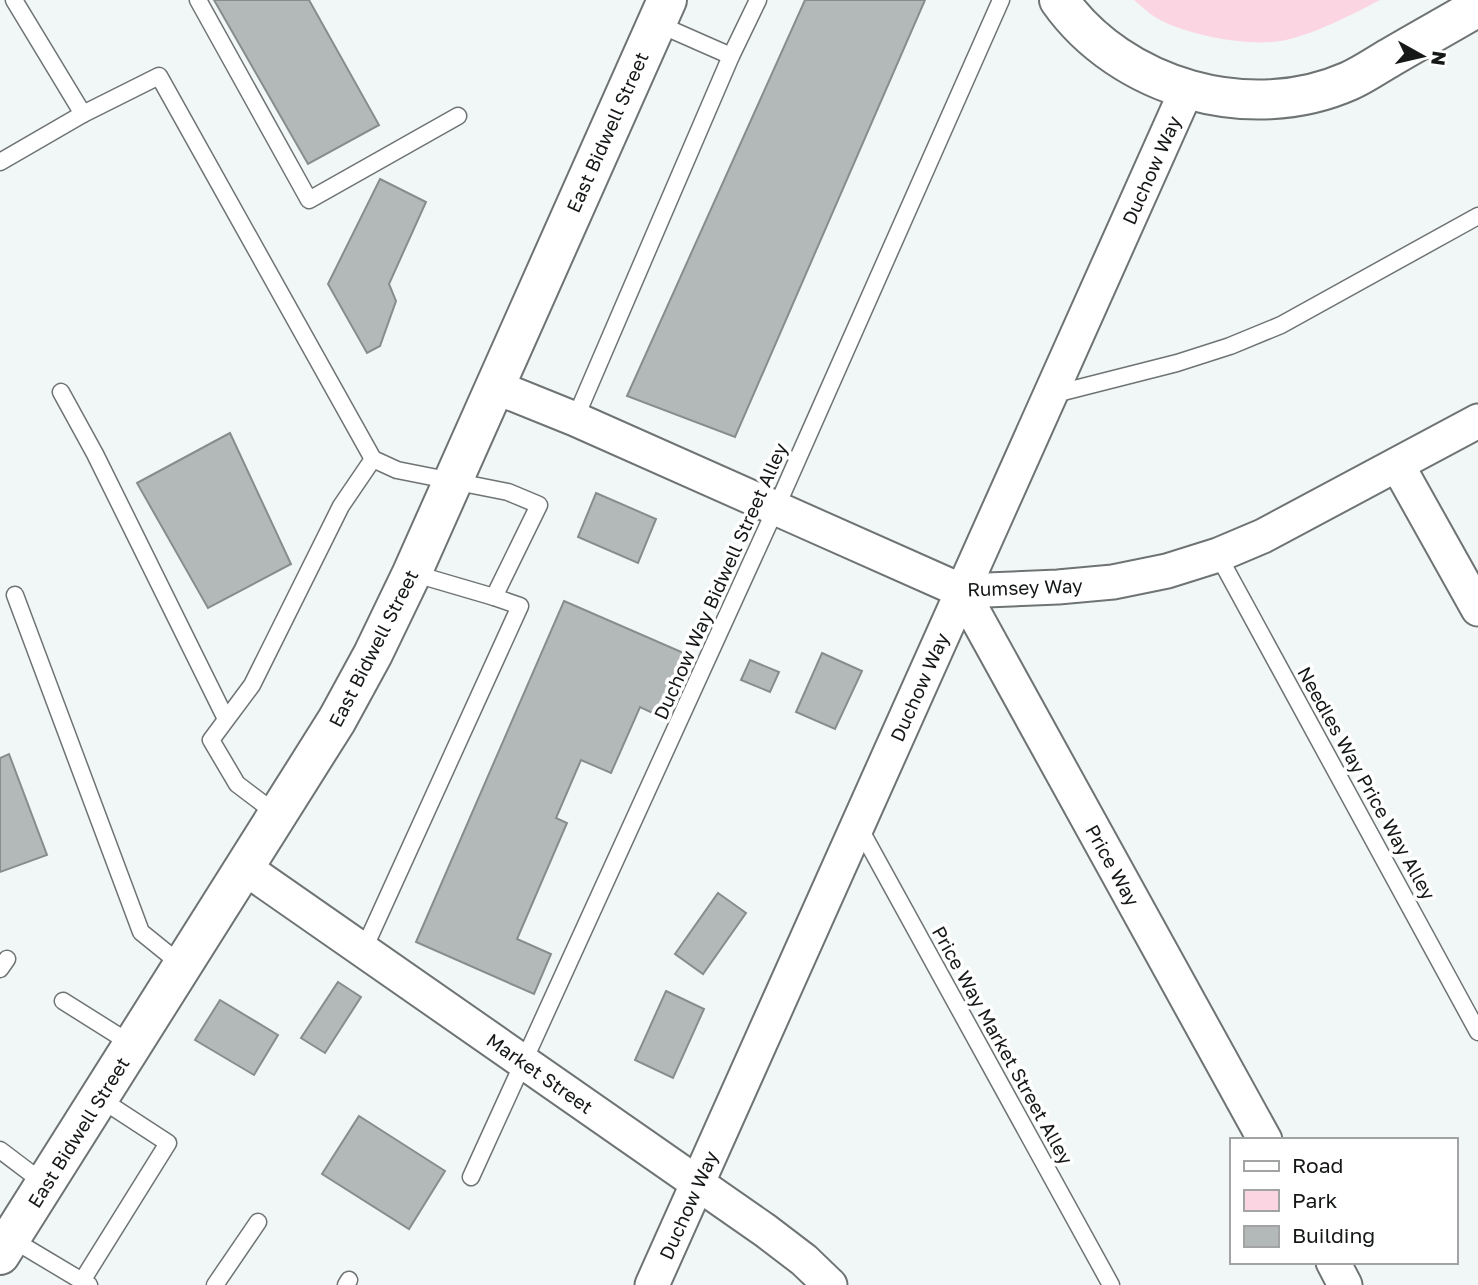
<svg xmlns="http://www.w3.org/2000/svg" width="1478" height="1285" font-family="'Golos Text',sans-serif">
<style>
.green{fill:#fbd6e2}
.building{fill:#b3b9b8;stroke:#878d8c;stroke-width:2}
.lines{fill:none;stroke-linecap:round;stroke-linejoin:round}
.service-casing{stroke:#6e7373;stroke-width:19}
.minor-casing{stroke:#6e7373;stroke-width:37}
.tertiary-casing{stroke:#6e7373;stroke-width:42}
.primary-casing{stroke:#6e7373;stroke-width:42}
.service{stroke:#fff;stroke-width:16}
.minor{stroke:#fff;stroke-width:33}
.tertiary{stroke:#fff;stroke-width:38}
.primary{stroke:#fff;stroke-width:38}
.labels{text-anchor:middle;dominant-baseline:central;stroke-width:7;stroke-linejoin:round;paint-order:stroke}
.street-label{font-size:19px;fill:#161818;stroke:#fff}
</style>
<rect width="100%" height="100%" fill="#f1f7f6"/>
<!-- green -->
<path class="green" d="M1134 0H1380C1349 16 1319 32 1286 40 1252 48 1184 35 1155 17 1147 12 1140 5 1134 0Z"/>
<!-- building -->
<g class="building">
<path d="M214 0H309L379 125 308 164Z"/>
<path d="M805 0H925L735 437 627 396Z"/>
<path d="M380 179 426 202 389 284 396 301 380 346 367 353 328 284Z"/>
<path d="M230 433 291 564 208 608 137 483Z"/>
<path d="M596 493 656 519 638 563 578 537Z"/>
<path d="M564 601 686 654 659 716 640 707 611 773 581 760 556 818 567 823 517 939 551 954 534 994 416 942Z"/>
<path d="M822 653 862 671 835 729 796 712Z"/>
<path d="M750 660 779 672 770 692 741 680Z"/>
<path d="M9 754 47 855 0 872V758Z"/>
<path d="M718 893 746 913 703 974 675 954Z"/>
<path d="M338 982 361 997 325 1053 301 1038Z"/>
<path d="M666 991 704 1009 673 1078 635 1060Z"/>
<path d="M220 1000 278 1035 254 1075 195 1040Z"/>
<path d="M359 1116 445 1171 409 1229 322 1174Z"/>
</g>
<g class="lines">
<!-- service casing -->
<g class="service-casing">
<g id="service">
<path d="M14 0 83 114"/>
<path d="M198 0 309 200 458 116"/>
<path d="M656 23 731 56"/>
<path d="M0 162 83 114 159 76 373 459 397 470 508 492 539 505 494 597 520 606 363 951"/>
<path d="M61 392 95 454 226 719"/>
<path d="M1051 395 1177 363 1230 346 1281 325 1478 216"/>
<path d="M575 419 731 56 758 0"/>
<path d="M1218 555 1478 1032"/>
<path d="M412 573 494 597"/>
<path d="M15 595 141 932 183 966"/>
<path d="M278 815 237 784 211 740 252 685 341 506 373 459"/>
<path d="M859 827 1111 1285"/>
<path d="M0 969 7 959"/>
<path d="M63 1001 133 1045"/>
<path d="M0 1150 45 1184"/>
<path d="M471 1177 776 508 1001 0"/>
<path d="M10 1238 82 1281V1285"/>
<path d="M89 1285 82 1281 168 1143 99 1098"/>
<path d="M215 1285 258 1222"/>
<path d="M346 1285 349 1280"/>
</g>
</g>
<!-- minor casing -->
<g class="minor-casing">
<g id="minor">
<path d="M493 386 575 419 962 591 1058 587 1113 582 1167 571 1218 555 1263 536 1478 421"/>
<path d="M1398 466 1478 609"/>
<path d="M962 591 1265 1140"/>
<path d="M245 868 766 1231 804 1260 830 1285"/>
<path d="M1333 1262 1345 1285"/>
<path d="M652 1285 1187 89"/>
</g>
</g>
<!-- tertiary casing -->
<g class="tertiary-casing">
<path id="tertiary" d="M1059 0C1121 88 1250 125 1349 81 1363 75 1377 65 1391 57 1420 40 1449 24 1478 7"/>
</g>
<!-- primary casing -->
<g class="primary-casing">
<path id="primary" d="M0 1255 337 720 373 654 412 573 667 0"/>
</g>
<!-- service -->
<use href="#service" class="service"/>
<!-- minor -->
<use href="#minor" class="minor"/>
<!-- tertiary -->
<use href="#tertiary" class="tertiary"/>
<!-- primary -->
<use href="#primary" class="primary"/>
</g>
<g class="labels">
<!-- street labels -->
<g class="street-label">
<text transform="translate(607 132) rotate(-66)">East Bidwell Street</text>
<text transform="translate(1151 170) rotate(-66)">Duchow Way</text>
<text transform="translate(720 581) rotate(-66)">Duchow Way Bidwell Street Alley</text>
<text transform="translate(1025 587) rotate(-2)">Rumsey Way</text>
<text transform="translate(373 648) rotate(-63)">East Bidwell Street</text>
<text transform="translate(919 687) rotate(-66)">Duchow Way</text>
<text transform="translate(1367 783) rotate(61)">Needles Way Price Way Alley</text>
<text transform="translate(1113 865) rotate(61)">Price Way</text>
<text transform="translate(1003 1045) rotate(61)">Price Way Market Street Alley</text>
<text transform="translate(540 1073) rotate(35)">Market Street</text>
<text transform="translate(78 1132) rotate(-58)">East Bidwell Street</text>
<text transform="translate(688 1205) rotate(-66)">Duchow Way</text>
</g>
</g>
<!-- legend -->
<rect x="1230" y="1138" width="228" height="126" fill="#ffffff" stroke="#a2a3a3" stroke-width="2"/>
<rect x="1244" y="1161" width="35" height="10" fill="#ffffff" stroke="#a2a3a3" stroke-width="2"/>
<text x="1292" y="1173" font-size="21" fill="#161818">Road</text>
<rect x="1244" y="1190" width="35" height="21" fill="#fbd6e2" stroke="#a2a3a3" stroke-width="2"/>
<text x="1292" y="1208" font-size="21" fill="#161818">Park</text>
<rect x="1244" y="1226" width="35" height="21" fill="#b3b9b8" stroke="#a2a3a3" stroke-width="2"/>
<text x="1292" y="1243" font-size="21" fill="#161818">Building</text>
<!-- north arrow -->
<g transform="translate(1422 56) rotate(98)" stroke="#ffffff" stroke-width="5" paint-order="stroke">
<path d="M0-5L12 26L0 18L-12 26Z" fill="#161818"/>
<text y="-10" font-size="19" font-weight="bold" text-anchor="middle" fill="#161818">N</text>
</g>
</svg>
